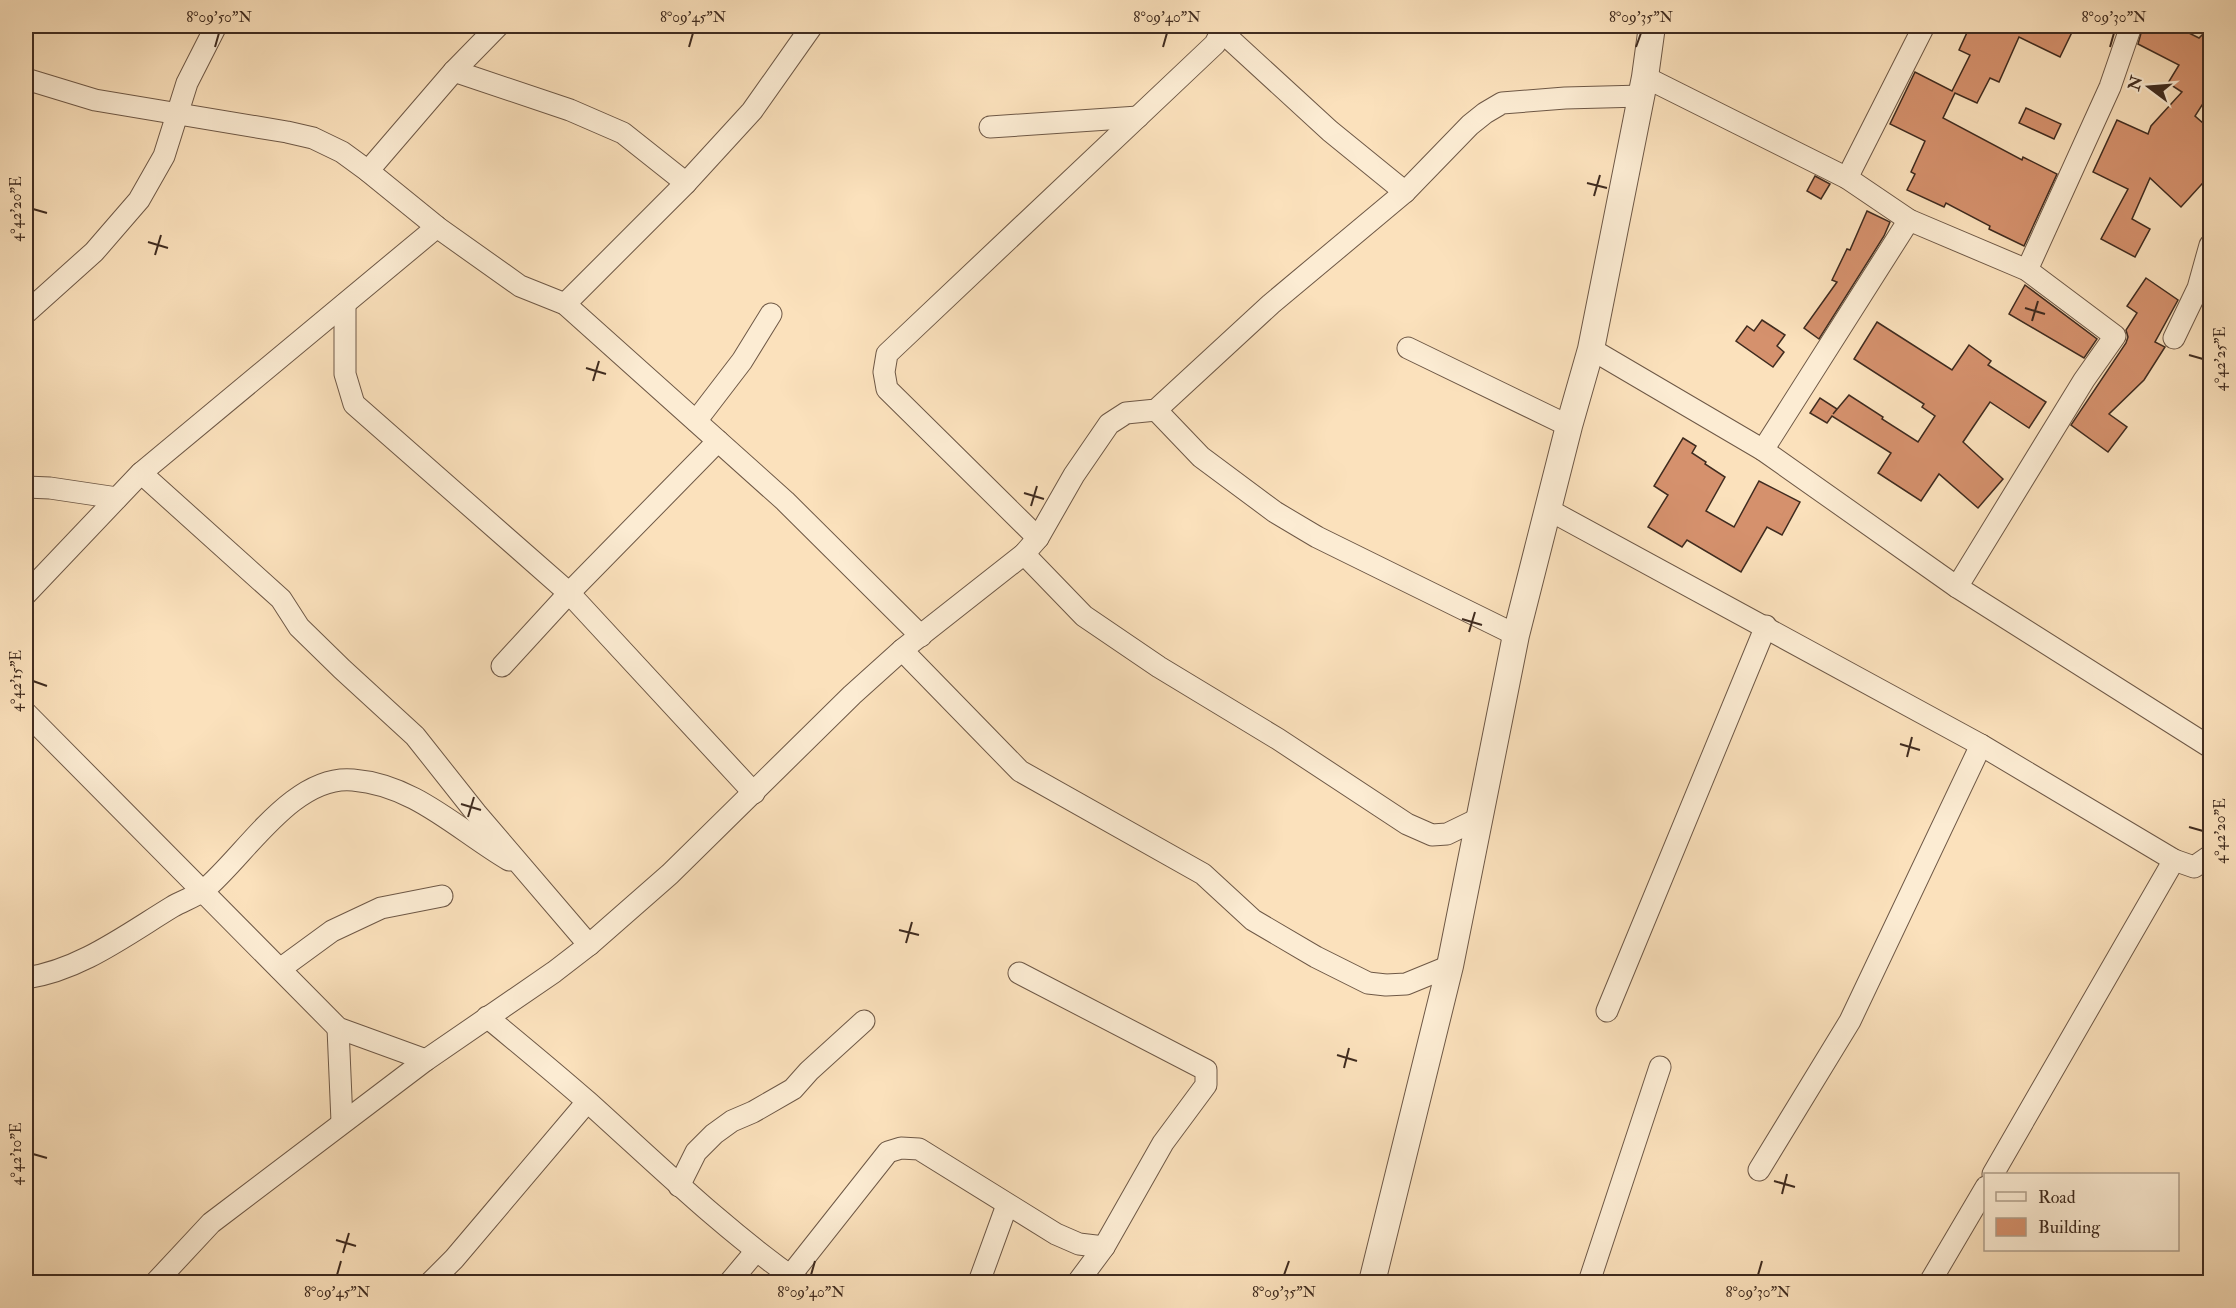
<svg xmlns="http://www.w3.org/2000/svg" width="2236" height="1308" font-family="'IM FELL Double Pica',serif">
<style>
.building{fill:#d5916d;stroke:#3f2b1f;stroke-width:1.5}
.lines{fill:none;stroke-linecap:round;stroke-linejoin:round}
.minor-casing{stroke:#6e5846;stroke-width:23}
.tertiary-casing{stroke:#6e5846;stroke-width:28}
.minor{stroke:#fcecd3;stroke-width:21}
.tertiary{stroke:#fcecd3;stroke-width:26}
.ticks{fill:none;stroke:#3f2b1f;stroke-width:2}
.neatline{fill:none;stroke:#3f2b1f;stroke-width:2}
.ticks-label{font-size:15px;text-anchor:middle;fill:#3f2b1f}
</style>
<rect width="100%" height="100%" fill="#fbe1bc"/>
<filter id="stains"><feTurbulence type="fractalNoise" baseFrequency=".00333" numOctaves="4"/><feColorMatrix values="0 0 0 0 .2 0 0 0 0 .09 0 0 0 0 .02 0 0 0 .5 -.17"/></filter>
<radialGradient id="worn" r=".72"><stop offset=".6" stop-color="#630" stop-opacity="0"/><stop offset="1" stop-color="#630" stop-opacity=".3"/></radialGradient>
<!-- building -->
<g class="building">
<path d="M1970 26H2075L2060 57 2019 37 1999 82 1990 78 1977 103 1955 93 1943 118 2022 160 2023 157 2057 174 2024 246 1989 229 1990 226 1946 203 1944 207 1907 190 1915 174 1911 172 1925 141 1890 124 1915 72 1952 91 1970 55 1959 50Z"/>
<path d="M2143 26H2175L2199 38 2211 26V91L2195 116 2211 130V174L2181 207 2150 178 2132 219 2150 229 2135 257 2101 239 2128 189 2093 172 2117 120 2148 134 2151 126 2182 92 2168 83 2179 65 2138 44Z"/>
<path d="M2026 108 2061 124 2054 139 2019 123Z"/>
<path d="M1815 176 1830 184 1821 199 1807 191Z"/>
<path d="M1867 211 1890 222 1884 236 1819 339 1804 328 1837 282 1832 280 1847 249 1850 250Z"/>
<path d="M2146 278 2178 300 2155 342 2165 347 2144 380 2109 414 2127 427 2108 452 2071 425 2126 343 2128 337 2126 330 2137 313 2127 306Z"/>
<path d="M2025 285 2097 339 2084 358 2009 314Z"/>
<path d="M1762 320 1785 335 1777 346 1784 352 1773 367 1736 341 1747 326 1754 331Z"/>
<path d="M1877 322 1952 370 1969 345 1991 361 1988 365 2046 402 2029 428 1990 402 1963 442 2003 479 1978 508 1939 474 1921 501 1878 473 1891 453 1832 416 1827 423 1810 413 1820 398 1837 409 1833 414 1849 395 1883 417 1882 419 1918 442 1935 416 1922 407 1924 404 1854 359Z"/>
<path d="M1683 438 1696 446 1692 453 1706 462 1705 464 1725 477 1706 511 1734 527 1759 481 1800 502 1782 535 1767 527 1741 572 1687 540 1682 547 1648 527 1668 495 1654 486Z"/>
</g>
<g class="lines">
<!-- minor casing -->
<g class="minor-casing">
<g id="minor">
<path d="M1221 31 1330 131 1405 192"/>
<path d="M454 71 570 110 623 133 686 183"/>
<path d="M1645 77 1847 178 1909 220 2027 270 2115 336 2084 380 1957 587"/>
<path d="M26 79 95 100 287 132 313 138 342 152 368 171 437 227 520 286 565 304 785 501 921 636"/>
<path d="M990 127 1138 117"/>
<path d="M368 171 454 71 498 26"/>
<path d="M1847 178 1924 26"/>
<path d="M2027 270 2110 87 2131 26"/>
<path d="M345 304V374L354 404 569 593 754 793"/>
<path d="M565 304 686 183 752 111 812 26"/>
<path d="M26 313 94 252 139 200 164 156 187 83 216 26"/>
<path d="M2174 338 2198 288 2210 245"/>
<path d="M1408 348 1569 426"/>
<path d="M1591 349 1763 450 1957 587 2210 747"/>
<path d="M1156 410 1201 457 1275 512 1317 537 1516 635"/>
<path d="M696 421 742 361 771 314"/>
<path d="M1763 450 1909 220"/>
<path d="M141 473 281 599 299 627 342 669 415 736 476 813 589 945"/>
<path d="M26 487 50 488 117 498"/>
<path d="M1549 510 1981 745 2174 860 2194 867 2210 856"/>
<path d="M1038 538 887 389 884 372 887 354 1215 44 1224 26"/>
<path d="M1024 554 1084 616 1159 667 1278 739 1407 824 1432 835 1447 834 1480 818"/>
<path d="M26 594 141 473 437 227"/>
<path d="M902 650 1020 771 1203 874 1253 920 1316 957 1368 983 1386 985 1406 984 1450 966"/>
<path d="M502 666 569 593 718 441"/>
<path d="M26 713 338 1028 426 1060"/>
<path d="M280 969 332 931 381 908 442 896"/>
<path d="M1019 973 1206 1070V1085L1163 1143 1104 1247 1078 1282"/>
<path d="M26 978C80 970 126 935 172 907 182 901 195 897 204 890 245 856 293 774 353 780 415 785 458 830 509 860"/>
<path d="M1607 1011 1766 626"/>
<path d="M487 1017C521 1045 555 1073 588 1102 657 1164 723 1229 799 1282"/>
<path d="M338 1028 342 1122"/>
<path d="M1759 1170 1850 1021 1981 745"/>
<path d="M1993 1174 2174 860"/>
<path d="M679 1186 696 1152 714 1134 732 1121 753 1112 793 1089 809 1071 864 1021"/>
<path d="M790 1276 888 1152 901 1148 919 1149 1056 1234 1079 1244 1104 1247"/>
<path d="M156 1282 211 1223 426 1060 554 972 589 945 670 874 852 695 902 650 1024 554 1038 538 1074 475 1109 424 1126 413 1156 410 1271 304 1405 192 1470 125 1485 113 1502 103 1565 98 1642 96"/>
<path d="M431 1282 454 1259 587 1102"/>
<path d="M730 1282 756 1251"/>
<path d="M979 1282 1007 1205"/>
<path d="M1589 1282 1660 1067"/>
<path d="M1930 1282 1986 1187"/>
</g>
</g>
<!-- tertiary casing -->
<g class="tertiary-casing">
<path id="tertiary" d="M1372 1282 1450 966 1516 635 1569 426 1591 349 1645 77 1652 26"/>
</g>
<!-- minor -->
<use href="#minor" class="minor"/>
<!-- tertiary -->
<use href="#tertiary" class="tertiary"/>
</g>
<!-- ticks -->
<path class="ticks" d="M215 47 219 33M689 47 693 33M1163 47 1167 33M1636 47 1641 33M2110 47 2114 33M1587 183 1607 188M1594 196 1600 175M33 209 47 213M148 242 168 248M155 255 161 235M2025 308 2045 314M2032 321 2038 301M2189 355 2203 359M586 368 606 374M593 381 599 361M1024 493 1044 499M1031 506 1037 486M1462 619 1482 625M1469 632 1475 612M33 681 47 686M1900 744 1920 750M1907 757 1912 737M461 804 481 810M468 817 474 797M2189 827 2203 831M899 930 919 935M906 943 912 922M1337 1055 1357 1061M1344 1068 1349 1048M33 1154 47 1158M1774 1181 1795 1187M1782 1194 1787 1174M336 1240 356 1246M343 1253 349 1233M337 1275 341 1261M811 1275 815 1261M1284 1275 1289 1261M1758 1275 1762 1261"/>
<!-- margin -->
<rect width="2236" height="1308" fill="none" stroke="#fbe1bc" stroke-width="66"/>
<!-- legend -->
<rect x="1984" y="1173" width="195" height="78" fill="#fcecd3" stroke="#b09f8b" stroke-width="1.5"/>
<rect x="1996" y="1192" width="30" height="9" fill="#fcecd3" stroke="#b09f8b" stroke-width="1.5"/>
<text x="2038" y="1203" font-size="18" fill="#3f2b1f">Road</text>
<rect x="1996" y="1218" width="30" height="18" fill="#d5916d" stroke="#b09f8b" stroke-width="1.5"/>
<text x="2038" y="1233" font-size="18" fill="#3f2b1f">Building</text>
<!-- north arrow -->
<g transform="translate(2149 87) rotate(286)" stroke="#fcecd3" stroke-width="4.5" paint-order="stroke">
<path d="M0-4.5L10 22L0 15L-10 22Z" fill="#3f2b1f"/>
<text y="-9" font-size="16" font-weight="bold" text-anchor="middle" fill="#3f2b1f">N</text>
</g>
<rect x="33" y="33" width="2170" height="1242" class="neatline"/>
<g class="ticks-label">
<text x="219" y="22">8°09'50"N</text>
<text x="693" y="22">8°09'45"N</text>
<text x="1167" y="22">8°09'40"N</text>
<text x="1641" y="22">8°09'35"N</text>
<text x="2114" y="22">8°09'30"N</text>
<text transform="translate(16 209) rotate(-90)" y="5">4°42'20"E</text>
<text transform="translate(2220 359) rotate(-90)" y="5">4°42'25"E</text>
<text transform="translate(16 681) rotate(-90)" y="5">4°42'15"E</text>
<text transform="translate(2220 831) rotate(-90)" y="5">4°42'20"E</text>
<text transform="translate(16 1154) rotate(-90)" y="5">4°42'10"E</text>
<text x="337" y="1297">8°09'45"N</text>
<text x="811" y="1297">8°09'40"N</text>
<text x="1284" y="1297">8°09'35"N</text>
<text x="1758" y="1297">8°09'30"N</text>
</g>
<rect width="100%" height="100%" filter="url(#stains)"/>
<rect width="100%" height="100%" fill="url(#worn)"/>
</svg>
